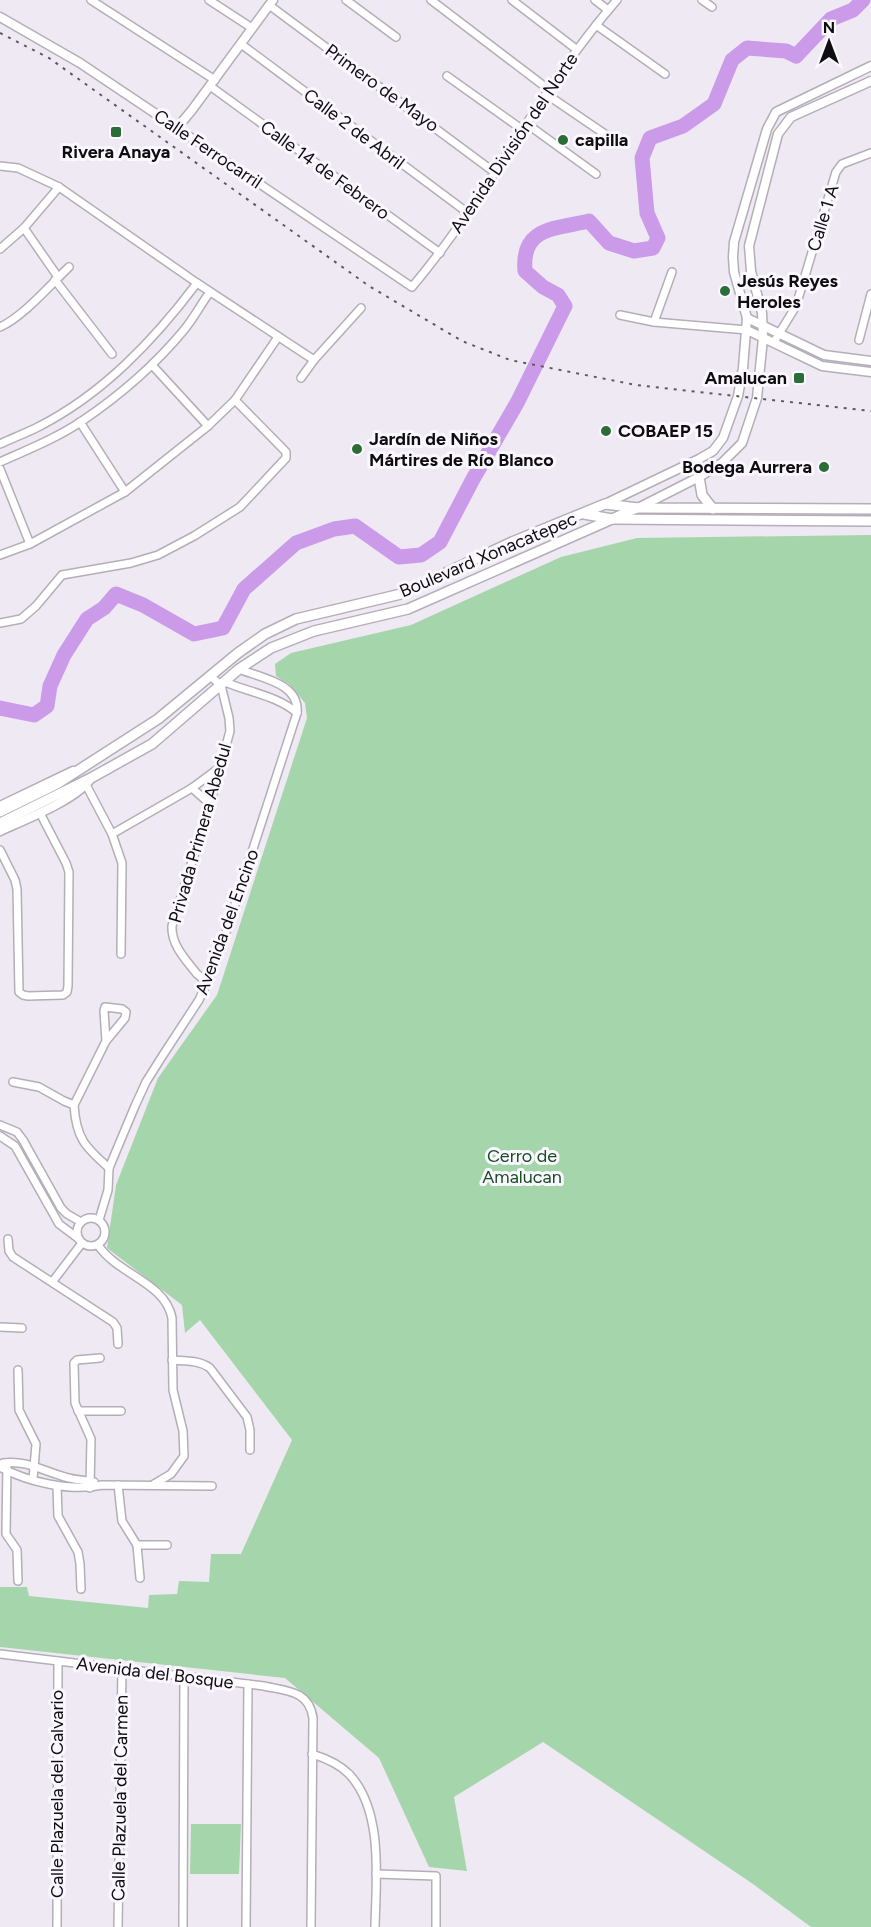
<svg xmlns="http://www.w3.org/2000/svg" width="871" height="1927" font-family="Figtree,sans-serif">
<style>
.green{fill:#a5d5aa}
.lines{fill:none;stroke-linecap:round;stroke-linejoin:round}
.river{stroke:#cb9bea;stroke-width:15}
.minor-casing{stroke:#b4aeb8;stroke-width:10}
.tertiary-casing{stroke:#b4aeb8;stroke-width:11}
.secondary-casing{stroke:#b4aeb8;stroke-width:12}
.minor{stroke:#fff;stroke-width:7}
.tertiary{stroke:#fff;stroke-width:8}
.secondary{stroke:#fff;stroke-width:9}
.rail{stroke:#5c5a5f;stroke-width:2;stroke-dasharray:3 6;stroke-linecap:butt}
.poi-dot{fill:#2a6d37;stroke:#fbf7ff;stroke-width:2}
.labels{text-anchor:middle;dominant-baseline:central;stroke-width:6;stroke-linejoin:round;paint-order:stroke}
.street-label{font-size:18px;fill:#0e0d10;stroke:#fbf7ff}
.poi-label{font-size:18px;font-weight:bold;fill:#0e0d10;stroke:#fbf7ff;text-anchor:start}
.park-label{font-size:18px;fill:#174e23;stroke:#fbf7ff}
</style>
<rect width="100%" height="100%" fill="#efe9f3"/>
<!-- green -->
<g class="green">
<path d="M871 535V1927H811L753 1884 543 1742 454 1797 467 1871 429 1867 379 1758 285 1678 0 1647V1587H27L29 1596 148 1608 149 1595 177 1594 179 1581 209 1582 211 1554H241L292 1440 200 1320 185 1333 182 1305 107 1248 116 1185 158 1078 217 995 307 718 305 703 289 684 276 676 275 664 291 653 411 625 561 557 637 538Z"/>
<path d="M191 1824H241L239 1874H190Z"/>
</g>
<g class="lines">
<!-- river -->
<path class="river" d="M0 708 34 715 47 706 50 686 64 655 87 619 104 608 116 594 143 605 194 634 223 628 244 589 296 543 334 529 355 526 399 557 421 555 440 542 473 479 517 403 565 306 558 295 543 287 525 271C521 227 555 229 589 221L609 243 634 251 653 248 658 238 647 213 642 158 650 138 683 126 714 104 732 60 747 48 786 51 796 56 831 19 853 10 863 0"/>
<!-- minor casing -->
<g class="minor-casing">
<g id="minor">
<path d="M91 0 215 80"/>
<path d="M209 0 252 28"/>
<path d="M346 0 396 37"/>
<path d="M431 0 548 89"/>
<path d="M512 0 576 49"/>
<path d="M595 0 608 10"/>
<path d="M702 0 712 7"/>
<path d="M269 5 494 172"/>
<path d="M596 25 665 74"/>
<path d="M241 44 468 213"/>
<path d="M447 76 523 130"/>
<path d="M210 86 440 253"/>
<path d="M546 94 618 143"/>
<path d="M527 124 596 174"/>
<path d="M177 128 412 287C488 197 539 89 617 0"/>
<path d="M0 166 18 168 59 187 197 283 314 360"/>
<path d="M24 228 58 277"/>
<path d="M0 249 24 228 59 187"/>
<path d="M55 280 112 354"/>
<path d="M620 315 654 322 747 330"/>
<path d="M654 322 672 272"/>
<path d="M0 327C23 317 50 285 69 267"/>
<path d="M859 340 871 294"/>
<path d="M774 342 796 306 836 172 842 164 871 153"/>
<path d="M152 365 208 426"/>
<path d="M301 378 314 360 361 308"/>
<path d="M80 422 125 492"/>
<path d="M0 444C13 438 26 433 38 427 103 394 154 340 197 283"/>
<path d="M0 462C27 450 57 438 82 421 119 396 155 365 184 330 194 318 201 304 210 292"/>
<path d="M0 469 30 544"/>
<path d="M0 555 30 544 125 492 208 426 235 400 278 337"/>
<path d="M0 623 21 619 36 606 62 575 131 563 158 555 194 536 240 507 286 458V452L235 400"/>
<path d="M225 682C248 692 278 696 297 713"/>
<path d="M84 781 112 834 122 863 121 954"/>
<path d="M192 788 210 804"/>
<path d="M112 834 192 788 219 768"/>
<path d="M0 850 15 880 17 889 19 992 23 995 28 996 63 995 67 992 68 986 69 872 66 863 40 813"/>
<path d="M210 980 202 978 197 974C186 960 171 945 172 926L210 804 230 731 229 718 221 685 210 676"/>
<path d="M13 1082 39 1087 64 1101 74 1105C76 1138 85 1147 109 1168"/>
<path d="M74 1105 106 1041 125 1018 126 1012 122 1009 105 1007 104 1011 106 1041"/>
<path d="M0 1125 17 1132 23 1140 61 1208 67 1214 81 1222"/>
<path d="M0 1136 15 1146 59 1224 79 1239"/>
<circle cx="91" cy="1232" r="14"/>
<path d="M99 1220 108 1190 109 1168 135 1106 146 1082 163 1055 199 1000 217 960 297 713C300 683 261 678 239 669"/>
<path d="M8 1239 9 1251 13 1257 113 1322 117 1328 118 1344"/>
<path d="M98 1245C118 1275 165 1282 172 1318L173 1390 183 1431 184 1456 171 1474 154 1484"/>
<path d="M53 1281 82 1243"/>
<path d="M0 1327 22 1328"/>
<path d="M172 1360C185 1361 199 1360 210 1368L247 1417 250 1430V1450"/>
<path d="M18 1370 19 1410 36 1444 33 1479"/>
<path d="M78 1411H121"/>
<path d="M3 1463C27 1460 43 1471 65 1477 74 1480 84 1480 94 1482"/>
<path d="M7 1463 6 1534 17 1550 18 1581"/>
<path d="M0 1467C28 1482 71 1492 102 1485L212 1486"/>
<path d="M118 1485 122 1521 137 1545 140 1578"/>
<path d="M57 1486 58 1516 78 1552 80 1564 81 1589"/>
<path d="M90 1488 91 1439 75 1403 74 1363 77 1360 100 1358"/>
<path d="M137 1545H167"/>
<path d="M0 1654 264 1686C286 1691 309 1690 313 1718L311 1927"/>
<path d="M312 1754C325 1758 339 1764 349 1774 384 1811 376 1880 375 1927"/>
<path d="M376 1874 436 1876V1927"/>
<path d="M57 1927 58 1661"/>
<path d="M118 1927 122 1669"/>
<path d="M183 1927 184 1676"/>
<path d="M246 1927 248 1684"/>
</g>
</g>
<!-- tertiary casing -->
<g class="tertiary-casing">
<g id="tertiary">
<path d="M0 17 80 63 177 128 192 110 273 0"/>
<path d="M747 318 824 355 871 361"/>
<path d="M747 330 822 366 871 372"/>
<path d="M605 504 699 459 713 451 723 438 738 396 743 368 747 318 734 272 733 257 734 242 767 129 776 112 871 66"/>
<path d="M638 508 699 477 722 463 742 443 757 398 763 338 762 313 751 271 749 246 778 134 791 117 871 81"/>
<path d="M0 806 73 771"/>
<path d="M0 831C24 820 78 799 91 778"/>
</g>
</g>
<!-- secondary casing -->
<g class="secondary-casing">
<g id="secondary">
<path d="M699 477 702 495 713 509"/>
<path d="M584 514 612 519 871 521"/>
<path d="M0 812 57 784 158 719 238 653 265 634 296 619 401 594 512 542 605 504 638 508 871 509"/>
<path d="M0 823 91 778 152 744 239 669 271 648 314 631 408 609 637 508"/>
</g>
</g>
<!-- minor -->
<use href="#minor" class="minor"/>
<!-- tertiary -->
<use href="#tertiary" class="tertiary"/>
<!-- secondary -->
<use href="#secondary" class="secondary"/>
<!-- rail -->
<path class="rail" d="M0 33 49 58 369 286 462 341 510 360 636 385 871 411"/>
</g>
<!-- markers -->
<g class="poi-dot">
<rect x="110" y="126" width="12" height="12" rx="3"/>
<circle cx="563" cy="140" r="6"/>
<circle cx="725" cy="291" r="6"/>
<rect x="793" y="372" width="12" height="12" rx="3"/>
<circle cx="606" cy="431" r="6"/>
<circle cx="357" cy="449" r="6"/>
<circle cx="824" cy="467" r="6"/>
</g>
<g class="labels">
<!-- street labels -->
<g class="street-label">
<text transform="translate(382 88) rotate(36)">Primero de Mayo</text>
<text transform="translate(354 129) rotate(37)">Calle 2 de Abril</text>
<text transform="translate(514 143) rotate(-56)">Avenida División del Norte</text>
<text transform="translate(208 149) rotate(34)">Calle Ferrocarril</text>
<text transform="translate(325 170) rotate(36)">Calle 14 de Febrero</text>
<text transform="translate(823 218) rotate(-73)">Calle 1 A</text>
<text transform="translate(488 555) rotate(-23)">Boulevard Xonacatepec</text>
<text transform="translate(200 833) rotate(-74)">Privada Primera Abedul</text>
<text transform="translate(227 922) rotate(-70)">Avenida del Encino</text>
<text transform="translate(155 1673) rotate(7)">Avenida del Bosque</text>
<text transform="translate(57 1794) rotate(-90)">Calle Plazuela del Calvario</text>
<text transform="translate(120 1798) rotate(-89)">Calle Plazuela del Carmen</text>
</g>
<!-- poi labels -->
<g class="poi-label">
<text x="575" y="140">capilla</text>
<text x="116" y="152" text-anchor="middle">Rivera Anaya</text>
<text x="737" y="281">Jesús Reyes<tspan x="737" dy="21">Heroles</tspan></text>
<text x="787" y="378" text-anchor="end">Amalucan</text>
<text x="618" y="431">COBAEP 15</text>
<text x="369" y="439">Jardín de Niños<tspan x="369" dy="21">Mártires de Río Blanco</tspan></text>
<text x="812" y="467" text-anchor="end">Bodega Aurrera</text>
</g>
<!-- park labels -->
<g class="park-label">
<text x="522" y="1156">Cerro de<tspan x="522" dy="21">Amalucan</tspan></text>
</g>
</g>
<!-- north arrow -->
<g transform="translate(829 42)" stroke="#fbf7ff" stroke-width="4.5" paint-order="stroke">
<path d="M0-4.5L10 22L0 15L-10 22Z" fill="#0e0d10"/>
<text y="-9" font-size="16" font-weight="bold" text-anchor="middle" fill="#0e0d10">N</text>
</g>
</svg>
